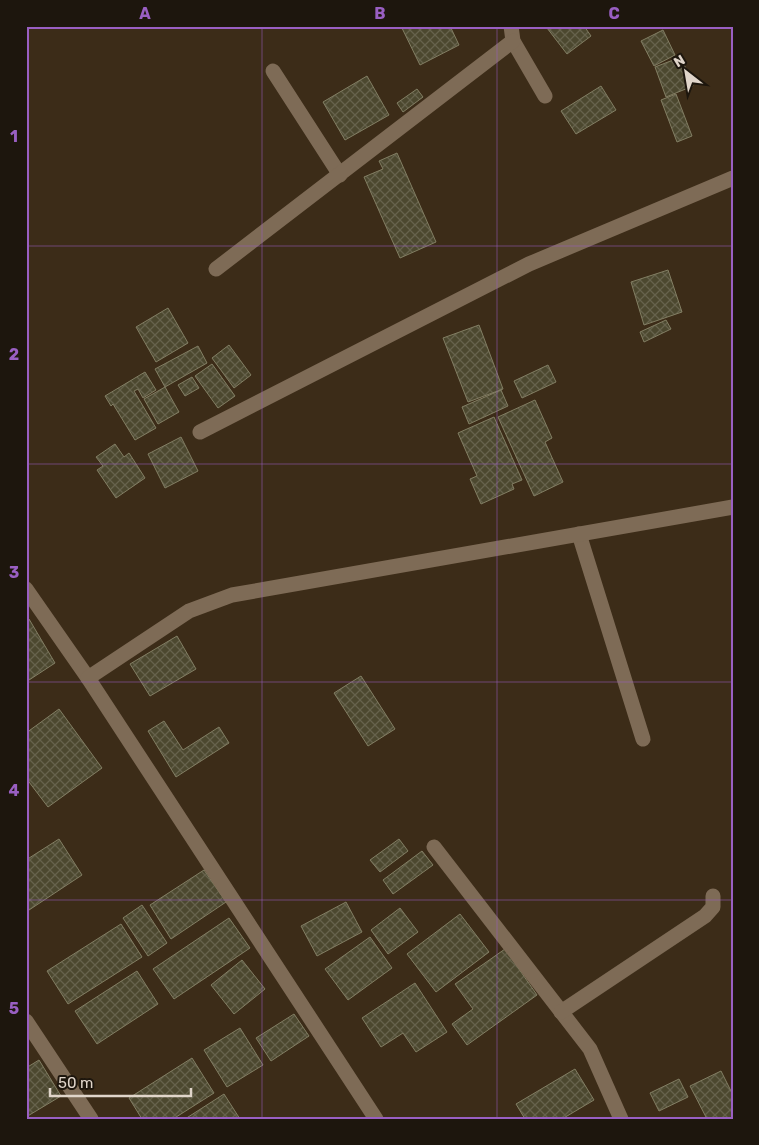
<svg xmlns="http://www.w3.org/2000/svg" width="759" height="1145" font-family="Rubik,sans-serif">
<style>
.building{fill:url(#building-cross-hatch);stroke:#827e63}
.lines{fill:none;stroke-linecap:round;stroke-linejoin:round}
.minor{stroke:#7e6b56;stroke-width:15}
.grid{fill:none;stroke:#995fc2;stroke-width:1;stroke-opacity:0.55}
.neatline{fill:none;stroke:#995fc2;stroke-width:2}
.grid-label{font-size:16px;text-anchor:middle;font-weight:bold;fill:#995fc2}
</style>
<defs>
<pattern id="building-cross-hatch" width="8" height="8" patternUnits="userSpaceOnUse" patternTransform="scale(1.25)"><rect width="8" height="8" fill="#4c482f"/><path d="M0 0l8 8M0 8l8-8" fill="none" stroke="#66624c"/></pattern>
</defs>
<rect width="100%" height="100%" fill="#3c2c18"/>
<!-- building -->
<g class="building">
<path d="M401 26H450L459 45 420 65Z"/>
<path d="M549 26H584L591 36 567 54 547 28Z"/>
<path d="M663 30 675 55 654 66 641 41Z"/>
<path d="M681 57 693 86 666 97 655 67Z"/>
<path d="M367 76 389 115 345 140 323 102Z"/>
<path d="M601 86 616 110 576 134 561 111Z"/>
<path d="M417 89 423 97 403 112 397 103Z"/>
<path d="M676 94 692 136 677 142 661 100Z"/>
<path d="M397 153 436 242 400 258 364 177 383 169 379 161Z"/>
<path d="M668 270 682 312 644 325 631 282Z"/>
<path d="M168 308 188 343 156 362 136 327Z"/>
<path d="M666 320 671 329 644 342 640 332Z"/>
<path d="M479 325 503 389 468 402 443 338Z"/>
<path d="M229 345 251 375 234 388 212 358Z"/>
<path d="M198 346 207 363 165 387 155 369Z"/>
<path d="M212 364 235 396 218 408 195 376Z"/>
<path d="M548 365 556 382 522 398 514 381Z"/>
<path d="M145 372 156 390 143 398 138 389 134 391 156 428 135 440 113 404 111 406 105 396Z"/>
<path d="M192 377 199 388 185 396 178 385Z"/>
<path d="M165 387 179 412 158 424 144 399Z"/>
<path d="M501 390 508 406 469 424 462 407Z"/>
<path d="M535 400 552 438 545 442 563 482 534 496 498 417Z"/>
<path d="M494 417 522 480 512 484 514 489 481 504 470 479 477 476 458 433Z"/>
<path d="M181 437 198 471 165 488 148 454Z"/>
<path d="M115 444 124 457 129 453 145 478 116 498 97 470 103 466 96 457Z"/>
<path d="M29 619 55 663 26 682V621Z"/>
<path d="M177 636 196 669 150 696 130 664Z"/>
<path d="M361 676 395 729 368 746 334 693Z"/>
<path d="M59 709 102 768 48 807 26 778V733Z"/>
<path d="M164 721 183 750 219 727 229 743 176 777 148 731Z"/>
<path d="M59 839 82 875 26 912V860Z"/>
<path d="M399 839 408 851 380 872 370 860Z"/>
<path d="M422 851 433 865 393 894 383 880Z"/>
<path d="M204 870 226 902 171 939 150 905Z"/>
<path d="M346 902 362 932 317 956 301 926Z"/>
<path d="M142 905 167 943 148 956 123 918Z"/>
<path d="M400 908 418 932 388 954 371 930Z"/>
<path d="M460 914 489 952 436 992 407 954Z"/>
<path d="M229 918 250 948 174 999 153 969Z"/>
<path d="M121 924 142 957 68 1004 47 971Z"/>
<path d="M370 937 392 968 348 1000 325 969Z"/>
<path d="M505 949 537 995 467 1045 452 1024 473 1009 455 984Z"/>
<path d="M242 960 265 989 234 1014 211 985Z"/>
<path d="M137 971 158 1004 97 1044 75 1011Z"/>
<path d="M415 983 447 1032 416 1052 403 1033 381 1047 362 1018Z"/>
<path d="M294 1014 309 1036 271 1061 256 1038Z"/>
<path d="M240 1028 263 1065 227 1087 204 1050Z"/>
<path d="M192 1058 214 1093 173 1119H142L129 1098Z"/>
<path d="M39 1060 61 1096 26 1117V1068Z"/>
<path d="M575 1069 594 1100 562 1119H525L516 1104Z"/>
<path d="M721 1071 733 1095V1119H707L690 1086Z"/>
<path d="M679 1079 688 1097 659 1111 650 1093Z"/>
<path d="M224 1094 240 1119H185Z"/>
</g>
<g class="lines">
<!-- minor -->
<g class="minor">
<path d="M511 26 513 41 545 96"/>
<path d="M273 71 340 175"/>
<path d="M216 269 513 41"/>
<path d="M200 432 529 264 733 178"/>
<path d="M579 534 643 739"/>
<path d="M26 589 88 678 376 1119"/>
<path d="M88 678 189 611 232 595 733 507"/>
<path d="M434 847 590 1049 621 1119"/>
<path d="M561 1012 705 916 713 907V896"/>
<path d="M26 1021 91 1119"/>
</g>
</g>
<!-- grid -->
<path class="grid" d="M262 26V1119M497 26V1119M26 246H733M26 464H733M26 682H733M26 900H733"/>
<!-- border -->
<rect width="759" height="1145" fill="none" stroke="#1d160d" stroke-width="55"/>
<!-- north arrow -->
<g transform="translate(686 72) rotate(329)" stroke="#1d160d" stroke-width="4" paint-order="stroke">
<path d="M0-4L9 19L0 12L-9 19Z" fill="#e0d5ca"/>
<text y="-8" font-size="14" font-weight="bold" text-anchor="middle" fill="#e0d5ca">N</text>
</g>
<!-- scale -->
<path d="M50 1088v8h141v-8" fill="none" stroke="#e0d5ca" stroke-width="2.5"/>
<text x="58" y="1088" font-size="15" fill="#e0d5ca" stroke="#1d160d" stroke-width="4" paint-order="stroke">50 m</text>
<rect x="28" y="28" width="704" height="1090" class="neatline"/>
<g class="grid-label">
<text x="145" y="19">A</text>
<text x="380" y="19">B</text>
<text x="614" y="19">C</text>
<text x="14" y="142">1</text>
<text x="14" y="360">2</text>
<text x="14" y="578">3</text>
<text x="14" y="796">4</text>
<text x="14" y="1014">5</text>
</g>
</svg>
